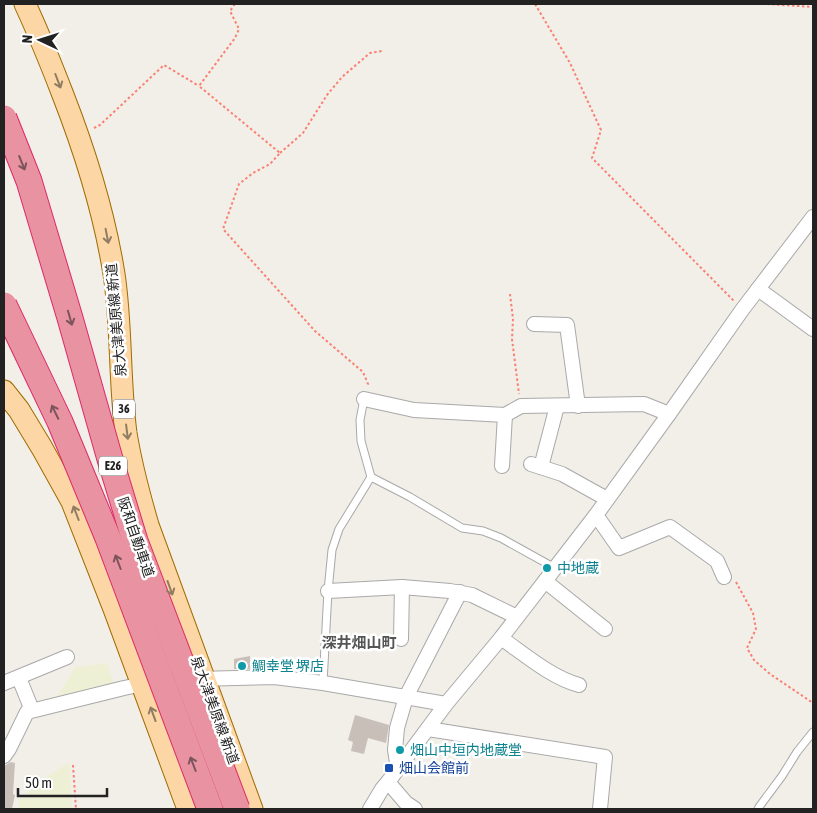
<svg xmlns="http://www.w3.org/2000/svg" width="817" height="813" font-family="'Asap Condensed','Noto Sans JP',sans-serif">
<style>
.farmland{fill:#eef0d5}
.building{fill:#c7bfb8}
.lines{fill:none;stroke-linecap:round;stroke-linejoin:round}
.lane-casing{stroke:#a9a9a9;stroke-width:9}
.street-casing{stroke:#a9a9a9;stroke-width:16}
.primary-casing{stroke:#a06b00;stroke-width:23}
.path{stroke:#fa8072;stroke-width:2;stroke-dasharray:2.5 2.5;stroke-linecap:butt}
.lane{stroke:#fff;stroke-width:7}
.street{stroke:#fff;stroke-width:14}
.primary{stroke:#fcd6a4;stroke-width:21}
.highway-bridge-casing{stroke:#dc2a67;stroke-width:27;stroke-linecap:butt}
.highway-bridge{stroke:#e892a2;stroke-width:25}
.oneway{stroke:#8f7c63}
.oneway2{stroke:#7b545c}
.culture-dot{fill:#0f9aa8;stroke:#fff;stroke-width:2}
.transit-dot{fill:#1a4fb4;stroke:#fff;stroke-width:2}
.labels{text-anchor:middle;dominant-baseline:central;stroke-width:5;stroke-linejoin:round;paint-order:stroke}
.shield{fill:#fff;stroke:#646464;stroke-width:1}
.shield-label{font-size:12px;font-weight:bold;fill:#222}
.street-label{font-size:14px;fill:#222;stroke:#fff}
.culture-label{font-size:14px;fill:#0d838f;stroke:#fff;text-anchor:start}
.transit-label{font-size:14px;fill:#164399;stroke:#fff;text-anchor:start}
.neighbourhood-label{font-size:15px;font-weight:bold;fill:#555;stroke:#fff}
</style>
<rect width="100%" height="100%" fill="#f2efe9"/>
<!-- farmland -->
<g class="farmland">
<path d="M107 663 114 684 56 698 75 667Z"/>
<path d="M69 763 72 809H19L20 798 53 772Z"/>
</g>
<!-- building -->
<g class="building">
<path d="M250 656V669H234V659Z"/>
<path d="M355 715 389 725 386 743 368 738 364 754 351 751 353 742 348 740Z"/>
<path d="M11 762 15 763 13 794 15 795 12 809H4V766Z"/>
</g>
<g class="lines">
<!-- lane casing -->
<g class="lane-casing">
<g id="lane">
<path d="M371 477 410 497 462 528 483 531 501 538 555 568"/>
<path d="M323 683 328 591 332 550 339 529 371 477 361 441 360 420 364 399"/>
<path d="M758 809 759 807 782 776 797 752 813 732"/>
</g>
</g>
<!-- street casing -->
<g class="street-casing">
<g id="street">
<path d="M758 289 813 329"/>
<path d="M534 324 567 325 578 406"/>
<path d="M364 399 414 410 505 415 521 406 644 404 669 414"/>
<path d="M531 464 562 474 607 499"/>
<path d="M502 466 505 415"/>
<path d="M541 467 557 406"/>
<path d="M596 515 619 548 670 527 717 561 724 577"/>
<path d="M545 581 605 629"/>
<path d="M328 591 402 587 450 591 472 595 517 617"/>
<path d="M501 638C524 654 552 678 579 685"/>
<path d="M401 639 402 587"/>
<path d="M19 678 32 710"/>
<path d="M197 679 274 677 323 683 446 704"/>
<path d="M4 683 67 657"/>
<path d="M428 729 605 757 600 809"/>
<path d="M4 756 9 749 27 712 124 688 148 683"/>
<path d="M398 769 395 750 397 728 406 697 460 592"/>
<path d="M388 782 406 803 415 809"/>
<path d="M370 809 382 789 388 782 446 704 501 638 596 515 669 414 742 310 813 217"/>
</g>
</g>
<!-- primary casing -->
<g class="primary-casing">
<g id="primary">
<path d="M25 4C39 34 51 64 63 95 86 154 104 211 114 274 122 326 119 380 126 433 131 464 139 494 148 525L252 809"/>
<path d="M4 391 19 410 42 448 72 502 114 609 188 809"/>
</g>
</g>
<!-- path -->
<g class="path">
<path d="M235 4 230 11 239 29 235 38 199 86 280 153 270 164 253 173 239 184 223 229 315 331 363 372 368 384 367 387"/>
<path d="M535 4 570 63 601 130 592 158 734 301"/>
<path d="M767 4 813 7"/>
<path d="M94 128 100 125 164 65 199 86"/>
<path d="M280 153 303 133 327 95 342 77 370 53 382 51"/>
<path d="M510 294 513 319 512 339 519 394"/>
<path d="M736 582 753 613 756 629 747 648 754 660 770 674 813 703"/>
<path d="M73 765 76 809"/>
</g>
<!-- lane -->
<use href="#lane" class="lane"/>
<!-- street -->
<use href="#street" class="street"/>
<!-- primary -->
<use href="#primary" class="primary"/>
<!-- highway-bridge casing -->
<g class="highway-bridge-casing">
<g id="highway-bridge">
<path d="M4 118 29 181 70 318 110 459 135 541 237 809"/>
<path d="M4 305 60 422 108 538 210 809"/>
</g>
</g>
<!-- highway-bridge -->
<use href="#highway-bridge" class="highway-bridge"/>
</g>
<!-- one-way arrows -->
<defs><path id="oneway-shaft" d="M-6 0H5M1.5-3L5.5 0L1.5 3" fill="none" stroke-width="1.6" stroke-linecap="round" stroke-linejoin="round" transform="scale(1.25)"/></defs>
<g class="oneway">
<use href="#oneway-shaft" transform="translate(58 81) rotate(69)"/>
<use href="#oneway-shaft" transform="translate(107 236) rotate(79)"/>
<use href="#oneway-shaft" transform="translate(127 432) rotate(83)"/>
<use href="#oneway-shaft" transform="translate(76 513) rotate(-111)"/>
<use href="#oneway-shaft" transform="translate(170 588) rotate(70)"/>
<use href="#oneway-shaft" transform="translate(153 714) rotate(-110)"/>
</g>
<g class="oneway2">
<use href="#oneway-shaft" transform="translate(22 163) rotate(68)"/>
<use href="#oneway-shaft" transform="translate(70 318) rotate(74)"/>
<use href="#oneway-shaft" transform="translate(55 412) rotate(-116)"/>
<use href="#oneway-shaft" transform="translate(118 562) rotate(-111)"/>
<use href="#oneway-shaft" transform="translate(193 764) rotate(-111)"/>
</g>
<!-- markers -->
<g class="culture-dot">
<circle cx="547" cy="568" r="5"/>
<circle cx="242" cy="666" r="5"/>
<circle cx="400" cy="750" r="5"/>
</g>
<rect class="transit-dot" x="384" y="763" width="10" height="10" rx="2.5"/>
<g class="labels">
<!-- shield labels -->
<g class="shield">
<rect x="113" y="399.5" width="22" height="19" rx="4"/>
<rect x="99" y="456.5" width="28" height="19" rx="4"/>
</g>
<g class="shield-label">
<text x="124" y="409">36</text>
<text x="113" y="466">E26</text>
</g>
<!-- street labels -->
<g class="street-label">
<text transform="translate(116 320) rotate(-95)">泉大津美原線 新道</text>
<text transform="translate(136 537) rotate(71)">阪和自動車道</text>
<text transform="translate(215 710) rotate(70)">泉大津美原線 新道</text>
</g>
<!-- culture labels -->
<g class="culture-label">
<text x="557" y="568">中地蔵</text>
<text x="252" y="666">鯛幸堂 堺店</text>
<text x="410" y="750">畑山中垣内地蔵堂</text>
</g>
<!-- transit labels -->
<g class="transit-label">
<text x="399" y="768">畑山会館前</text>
</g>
<!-- neighbourhood labels -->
<g class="neighbourhood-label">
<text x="359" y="642">深井畑山町</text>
</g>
</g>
<!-- border -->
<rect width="817" height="813" fill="none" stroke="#222222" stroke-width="10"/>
<!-- north arrow -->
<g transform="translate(40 40) rotate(274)" stroke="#ffffff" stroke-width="4" paint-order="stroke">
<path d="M0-4L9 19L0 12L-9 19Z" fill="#222222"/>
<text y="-8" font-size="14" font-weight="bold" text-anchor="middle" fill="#222222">N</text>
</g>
<!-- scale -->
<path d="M18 788v8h89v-8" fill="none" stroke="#222222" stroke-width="2.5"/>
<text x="25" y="788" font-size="15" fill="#222222" stroke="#ffffff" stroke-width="4" paint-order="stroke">50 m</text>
</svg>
